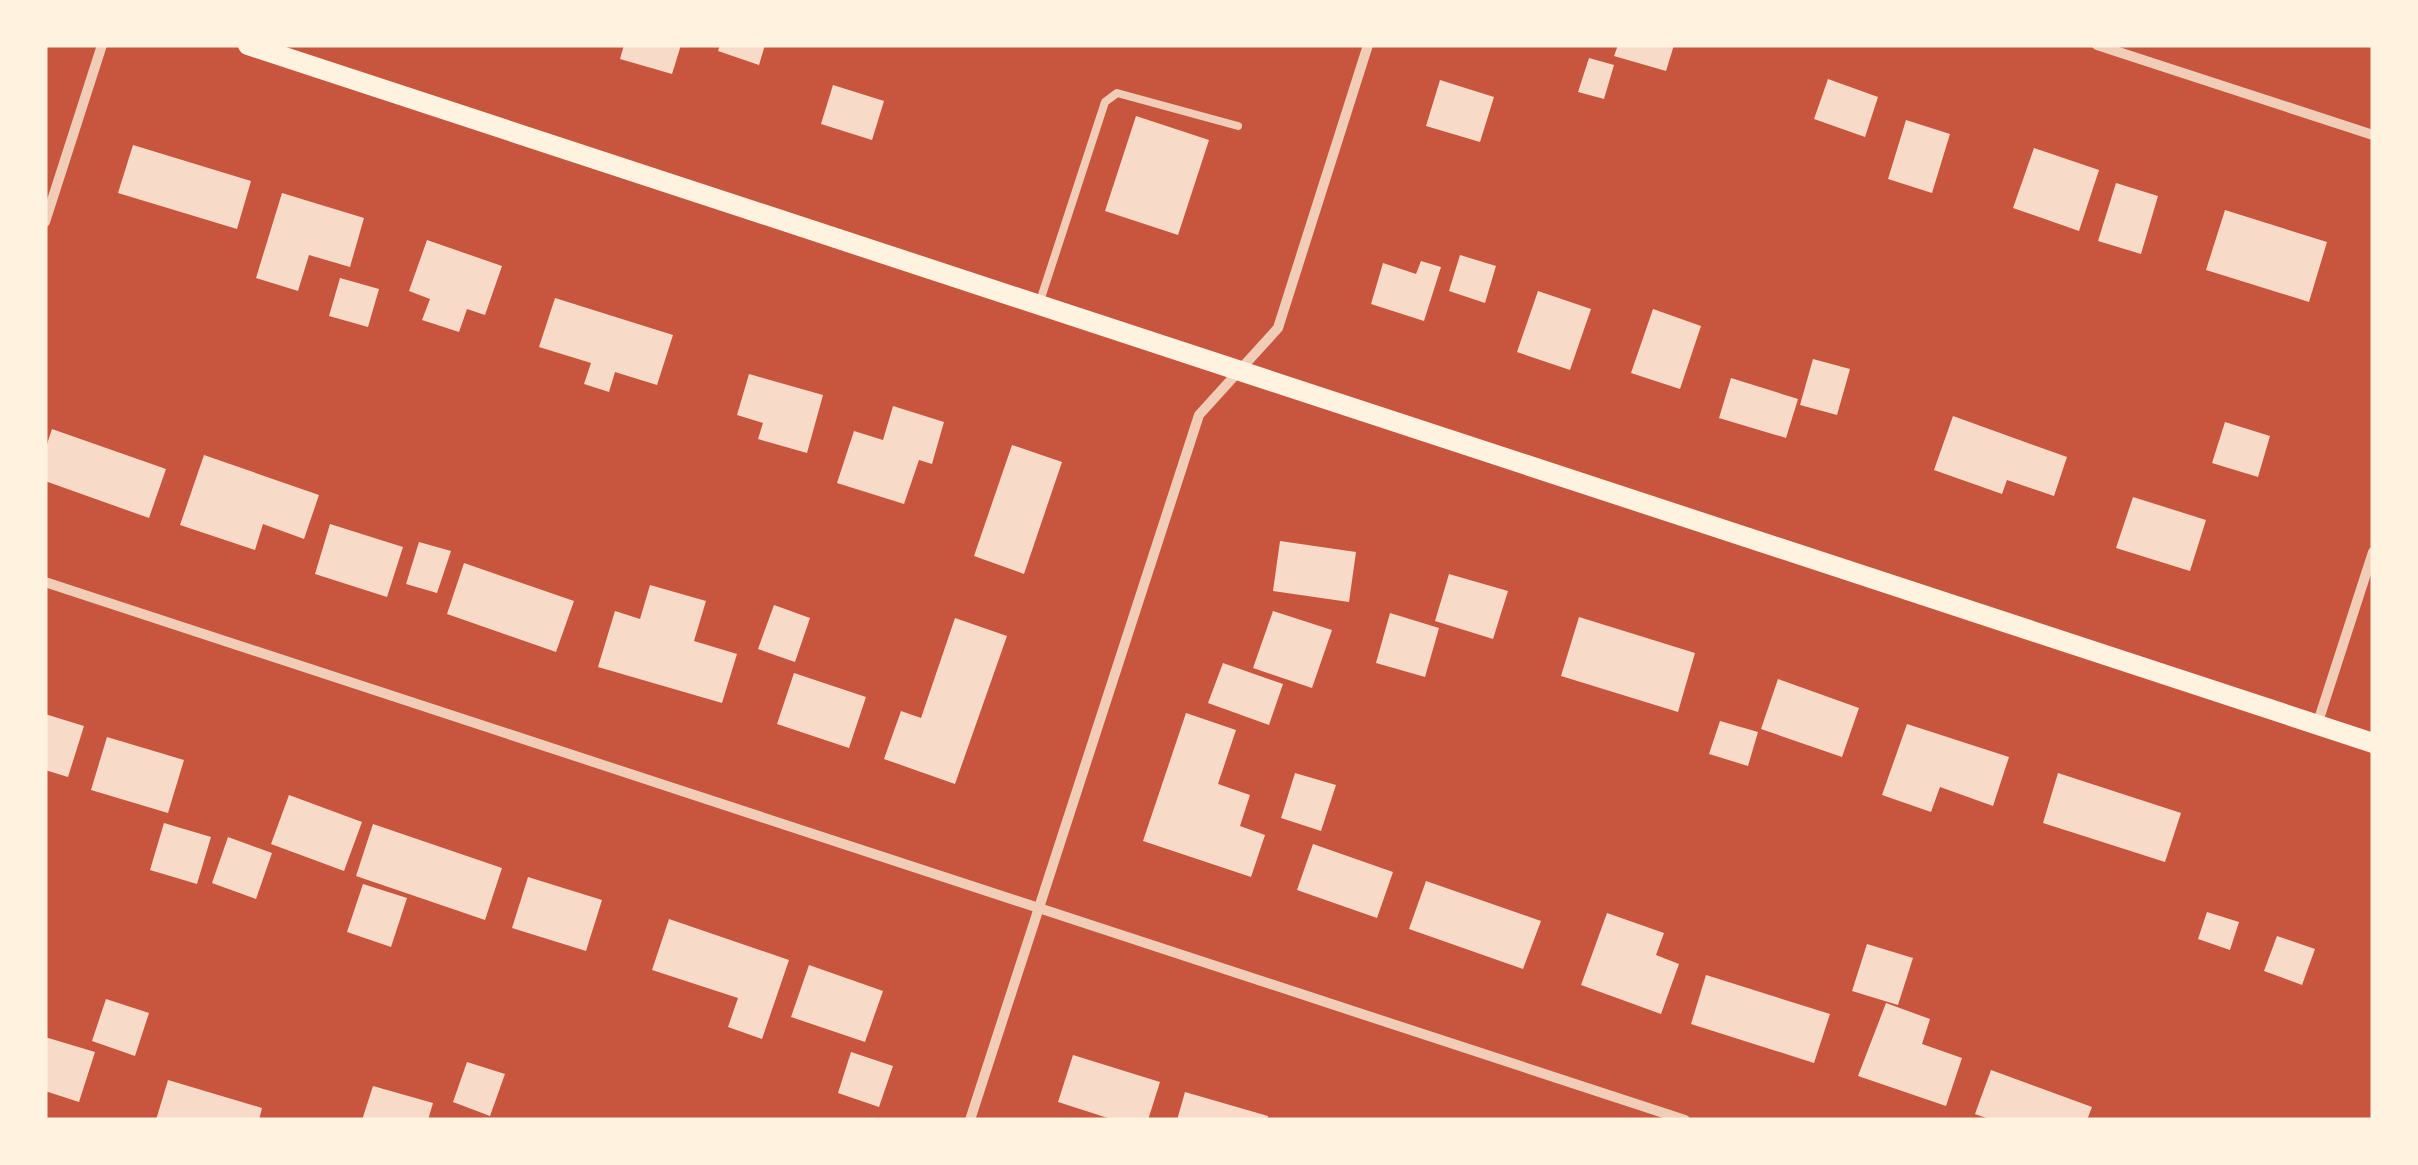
<svg xmlns="http://www.w3.org/2000/svg" width="2418" height="1165" font-family="'Noto Sans',sans-serif">
<style>
.building{fill:#f7dbc8}
.lines{fill:none;stroke-linecap:round;stroke-linejoin:round}
.service{stroke:#f1ccb7;stroke-width:8}
.minor{stroke:#f1ccb7;stroke-width:10}
.secondary{stroke:#fff3e0;stroke-width:20}
</style>
<rect width="100%" height="100%" fill="#c8553d"/>
<!-- building -->
<g class="building">
<path d="M624 45H681L672 74 620 59Z"/>
<path d="M720 45H765L759 65 718 51Z"/>
<path d="M1618 45H1674L1666 71 1614 56Z"/>
<path d="M1589 58 1614 65 1604 99 1578 92Z"/>
<path d="M1828 79 1878 97 1865 137 1814 119Z"/>
<path d="M1440 80 1494 97 1480 142 1426 126Z"/>
<path d="M833 85 884 101 872 140 821 124Z"/>
<path d="M1136 116 1209 140 1178 235 1105 211Z"/>
<path d="M1906 120 1950 134 1932 193 1888 179Z"/>
<path d="M133 145 251 181 237 229 118 193Z"/>
<path d="M2034 148 2099 170 2079 231 2013 208Z"/>
<path d="M2116 183 2158 196 2141 254 2098 241Z"/>
<path d="M282 193 364 218 350 267 309 255 298 291 256 278Z"/>
<path d="M2225 210 2327 242 2309 302 2206 270Z"/>
<path d="M427 240 502 266 485 315 467 309 459 332 422 320 430 299 409 291Z"/>
<path d="M1460 255 1496 266 1485 303 1449 291Z"/>
<path d="M1421 261 1441 267 1424 321 1371 304 1383 263 1416 274Z"/>
<path d="M340 278 379 289 368 327 329 316Z"/>
<path d="M1538 291 1591 309 1570 370 1517 352Z"/>
<path d="M555 298 673 335 657 385 615 372 609 392 584 384 591 363 539 347Z"/>
<path d="M1653 309 1701 326 1680 389 1631 373Z"/>
<path d="M1813 359 1850 369 1837 415 1800 405Z"/>
<path d="M749 374 823 395 807 453 758 439 763 423 737 415Z"/>
<path d="M1731 378 1798 399 1786 438 1719 418Z"/>
<path d="M893 406 944 422 932 464 919 460 904 504 837 483 854 431 883 440Z"/>
<path d="M1953 416 2067 457 2054 496 2007 480 2002 494 1934 470Z"/>
<path d="M2225 422 2270 436 2258 477 2212 463Z"/>
<path d="M52 429 166 469 149 518 45 481V450Z"/>
<path d="M1012 445 1062 462 1024 574 974 556Z"/>
<path d="M204 455 319 495 304 539 263 524 255 550 180 525Z"/>
<path d="M2133 497 2206 520 2190 571 2116 548Z"/>
<path d="M330 524 403 547 387 597 315 574Z"/>
<path d="M1280 541 1356 552 1349 602 1273 591Z"/>
<path d="M419 542 451 551 437 593 406 584Z"/>
<path d="M464 563 574 601 556 652 447 614Z"/>
<path d="M1449 574 1508 591 1493 639 1435 621Z"/>
<path d="M650 585 706 601 694 641 737 654 722 703 598 667 615 611 640 619Z"/>
<path d="M774 605 810 618 795 662 758 649Z"/>
<path d="M1273 611 1332 630 1312 688 1253 668Z"/>
<path d="M1390 613 1439 628 1425 677 1376 663Z"/>
<path d="M1579 617 1695 653 1678 712 1561 676Z"/>
<path d="M955 618 1007 636 955 784 884 759 901 711 921 718Z"/>
<path d="M1223 663 1283 684 1269 725 1208 703Z"/>
<path d="M794 673 866 697 849 748 777 724Z"/>
<path d="M1778 679 1859 708 1842 757 1761 729Z"/>
<path d="M1186 713 1236 730 1218 784 1250 795 1240 826 1265 835 1251 877 1143 841Z"/>
<path d="M45 714 84 726 68 777 45 770Z"/>
<path d="M1720 721 1758 732 1748 766 1709 754Z"/>
<path d="M1907 724 2009 757 1993 806 1940 787 1931 812 1882 795Z"/>
<path d="M107 737 184 760 168 813 91 790Z"/>
<path d="M1295 773 1336 785 1321 831 1281 818Z"/>
<path d="M2058 773 2181 813 2165 862 2043 823Z"/>
<path d="M289 795 362 822 344 871 271 844Z"/>
<path d="M164 823 211 837 197 884 150 870Z"/>
<path d="M373 824 502 868 485 920 356 876Z"/>
<path d="M228 837 272 853 256 899 212 883Z"/>
<path d="M1313 844 1393 872 1377 918 1297 890Z"/>
<path d="M528 877 602 900 586 951 512 928Z"/>
<path d="M1426 881 1541 921 1523 969 1409 929Z"/>
<path d="M363 884 407 898 391 947 347 932Z"/>
<path d="M2207 912 2239 922 2230 950 2198 939Z"/>
<path d="M1607 913 1664 933 1656 955 1679 964 1661 1014 1581 985Z"/>
<path d="M669 919 789 960 762 1039 728 1027 738 998 652 970Z"/>
<path d="M2277 936 2315 949 2302 985 2264 971Z"/>
<path d="M1867 944 1913 958 1898 1005 1852 991Z"/>
<path d="M809 965 883 991 865 1042 791 1017Z"/>
<path d="M1706 975 1830 1014 1814 1063 1691 1024Z"/>
<path d="M106 999 149 1013 135 1056 92 1041Z"/>
<path d="M1886 1003 1930 1019 1922 1044 1962 1058 1946 1106 1858 1076Z"/>
<path d="M45 1037 95 1052 79 1102 45 1091Z"/>
<path d="M851 1052 893 1066 879 1107 838 1093Z"/>
<path d="M1073 1055 1160 1082 1148 1120H1114L1058 1102Z"/>
<path d="M467 1062 505 1074 490 1116 453 1102Z"/>
<path d="M1991 1070 2092 1107 2087 1120H1992L1975 1114Z"/>
<path d="M168 1080 262 1108 259 1120H156Z"/>
<path d="M373 1086 433 1103 428 1120H362Z"/>
<path d="M1185 1092 1268 1116 1267 1120H1177Z"/>
</g>
<g class="lines">
<!-- service -->
<path class="service" d="M1040 301 1105 102 1117 93 1238 126"/>
<!-- minor -->
<g class="minor">
<path d="M2097 45 2373 135"/>
<path d="M45 222 102 45"/>
<path d="M45 582 1685 1120"/>
<path d="M2317 725 2373 552"/>
<path d="M970 1120 1199 415 1278 328 1368 45"/>
</g>
<!-- secondary -->
<path class="secondary" d="M248 45 2373 743"/>
</g>
<!-- border -->
<rect width="2418" height="1165" fill="none" stroke="#fff3e0" stroke-width="95"/>
</svg>
